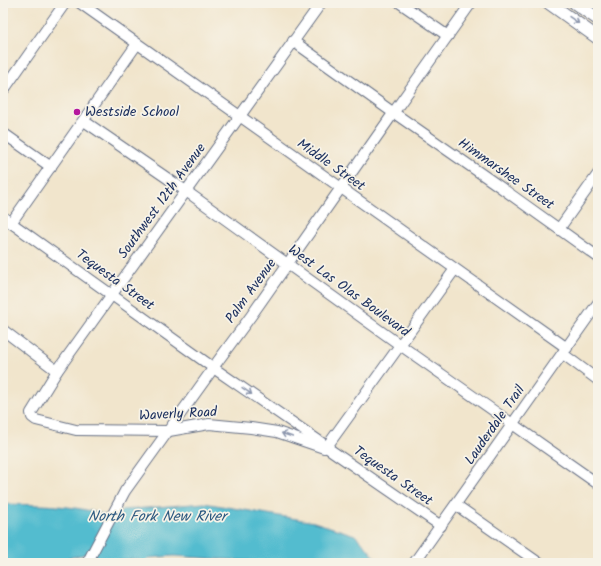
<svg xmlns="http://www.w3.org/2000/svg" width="601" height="566" font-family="Kalam,sans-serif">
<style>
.water{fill:#52bccf;stroke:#367696}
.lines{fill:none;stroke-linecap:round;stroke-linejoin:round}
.canal{stroke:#52bccf;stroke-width:7}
.minor-casing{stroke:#666f84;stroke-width:12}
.major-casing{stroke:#666f84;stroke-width:14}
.minor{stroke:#fff;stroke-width:10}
.major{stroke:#fff;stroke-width:12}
.oneway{stroke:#8d97ae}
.poi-dot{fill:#b5179e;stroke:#f7f3e8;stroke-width:1.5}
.labels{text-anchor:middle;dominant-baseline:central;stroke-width:3.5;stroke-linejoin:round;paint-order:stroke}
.poi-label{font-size:14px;fill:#1b2f5e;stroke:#f7f3e8;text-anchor:start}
.street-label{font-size:14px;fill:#1b2f5e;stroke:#f7f3e8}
.water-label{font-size:15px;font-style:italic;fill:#2c5980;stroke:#f7f3e8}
</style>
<rect width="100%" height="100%" fill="#f7f3e8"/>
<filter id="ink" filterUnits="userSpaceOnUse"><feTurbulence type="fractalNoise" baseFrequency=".025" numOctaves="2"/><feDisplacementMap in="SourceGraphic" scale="8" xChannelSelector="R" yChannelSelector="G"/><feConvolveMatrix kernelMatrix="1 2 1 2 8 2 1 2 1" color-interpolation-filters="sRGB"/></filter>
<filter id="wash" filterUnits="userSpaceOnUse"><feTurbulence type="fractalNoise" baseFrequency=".012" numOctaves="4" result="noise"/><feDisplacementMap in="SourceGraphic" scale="16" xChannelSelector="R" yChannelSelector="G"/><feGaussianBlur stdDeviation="0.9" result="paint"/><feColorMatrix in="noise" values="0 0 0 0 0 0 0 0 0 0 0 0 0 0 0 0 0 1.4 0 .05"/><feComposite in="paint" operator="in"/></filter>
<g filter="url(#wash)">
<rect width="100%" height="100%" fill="#f1e5cc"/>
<!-- water -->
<path class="water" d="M204 503 314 522 355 535 369 550 379 563H279L174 556 122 560H97L96 563 94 562 95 558 86 554 51 562 40 563H10L3 560V504C38 505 82 504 115 519L117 515H119L122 510Z"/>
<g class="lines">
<!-- canal -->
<path class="canal" d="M140 563 148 552"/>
</g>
</g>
<g filter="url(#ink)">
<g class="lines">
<!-- minor casing -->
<g class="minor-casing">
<g id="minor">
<path d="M80 3 567 348"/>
<path d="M321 3 57 371 31 413 32 417 36 420 76 430 169 431 209 424 251 428 277 432 324 448"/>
<path d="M400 3 448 36"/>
<path d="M293 41 391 111"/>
<path d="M3 91 65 3"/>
<path d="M396 109 471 3"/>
<path d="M397 115 496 184 598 257"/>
<path d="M84 121 186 191 400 345 598 484"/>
<path d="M3 133 51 167"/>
<path d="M3 217 211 366"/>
<path d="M11 223 137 44"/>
<path d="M559 229 598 174"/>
<path d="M3 330 57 371"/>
<path d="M563 354 598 380"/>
<path d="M215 365 251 316 392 115"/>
<path d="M215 369 322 443"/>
<path d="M328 445 455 269"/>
<path d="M329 449 441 526"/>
<path d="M456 505 539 563"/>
<path d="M87 563 125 491 212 370"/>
<path d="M414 563 598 303"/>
</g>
</g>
<!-- major casing -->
<g class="major-casing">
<g id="major">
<path d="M549 3 598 38"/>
<path d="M575 3 598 19"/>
</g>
</g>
<!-- minor -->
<use href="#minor" class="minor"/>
<!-- major -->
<use href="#major" class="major"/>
</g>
<!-- one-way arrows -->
<defs><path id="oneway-shaft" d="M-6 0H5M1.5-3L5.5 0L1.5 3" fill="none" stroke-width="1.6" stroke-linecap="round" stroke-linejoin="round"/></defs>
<g class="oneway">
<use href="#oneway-shaft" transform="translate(574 20) rotate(35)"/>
<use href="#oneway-shaft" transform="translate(247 391) rotate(35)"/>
<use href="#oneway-shaft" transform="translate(287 435) rotate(-161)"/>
</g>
</g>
<!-- markers -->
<circle class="poi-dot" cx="77" cy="112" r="4"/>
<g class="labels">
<!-- poi labels -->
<g class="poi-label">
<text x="85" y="112">Westside School</text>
</g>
<!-- street labels -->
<g class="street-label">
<text transform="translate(331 165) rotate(35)">Middle Street</text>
<text transform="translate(506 174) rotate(35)">Himmarshee Street</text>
<text transform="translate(162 201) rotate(-54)">Southwest 12th Avenue</text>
<text transform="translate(115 280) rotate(36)">Tequesta Street</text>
<text transform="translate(251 291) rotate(-54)">Palm Avenue</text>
<text transform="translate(349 291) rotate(36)">West Las Olas Boulevard</text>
<text transform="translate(178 414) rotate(-3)">Waverly Road</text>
<text transform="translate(495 425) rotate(-55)">Lauderdale Trail</text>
<text transform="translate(393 476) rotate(35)">Tequesta Street</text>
</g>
<!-- water labels -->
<g class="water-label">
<text x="157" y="517">North Fork New River</text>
</g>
</g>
<!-- margin -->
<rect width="601" height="566" fill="none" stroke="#f7f3e8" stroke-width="16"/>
</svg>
